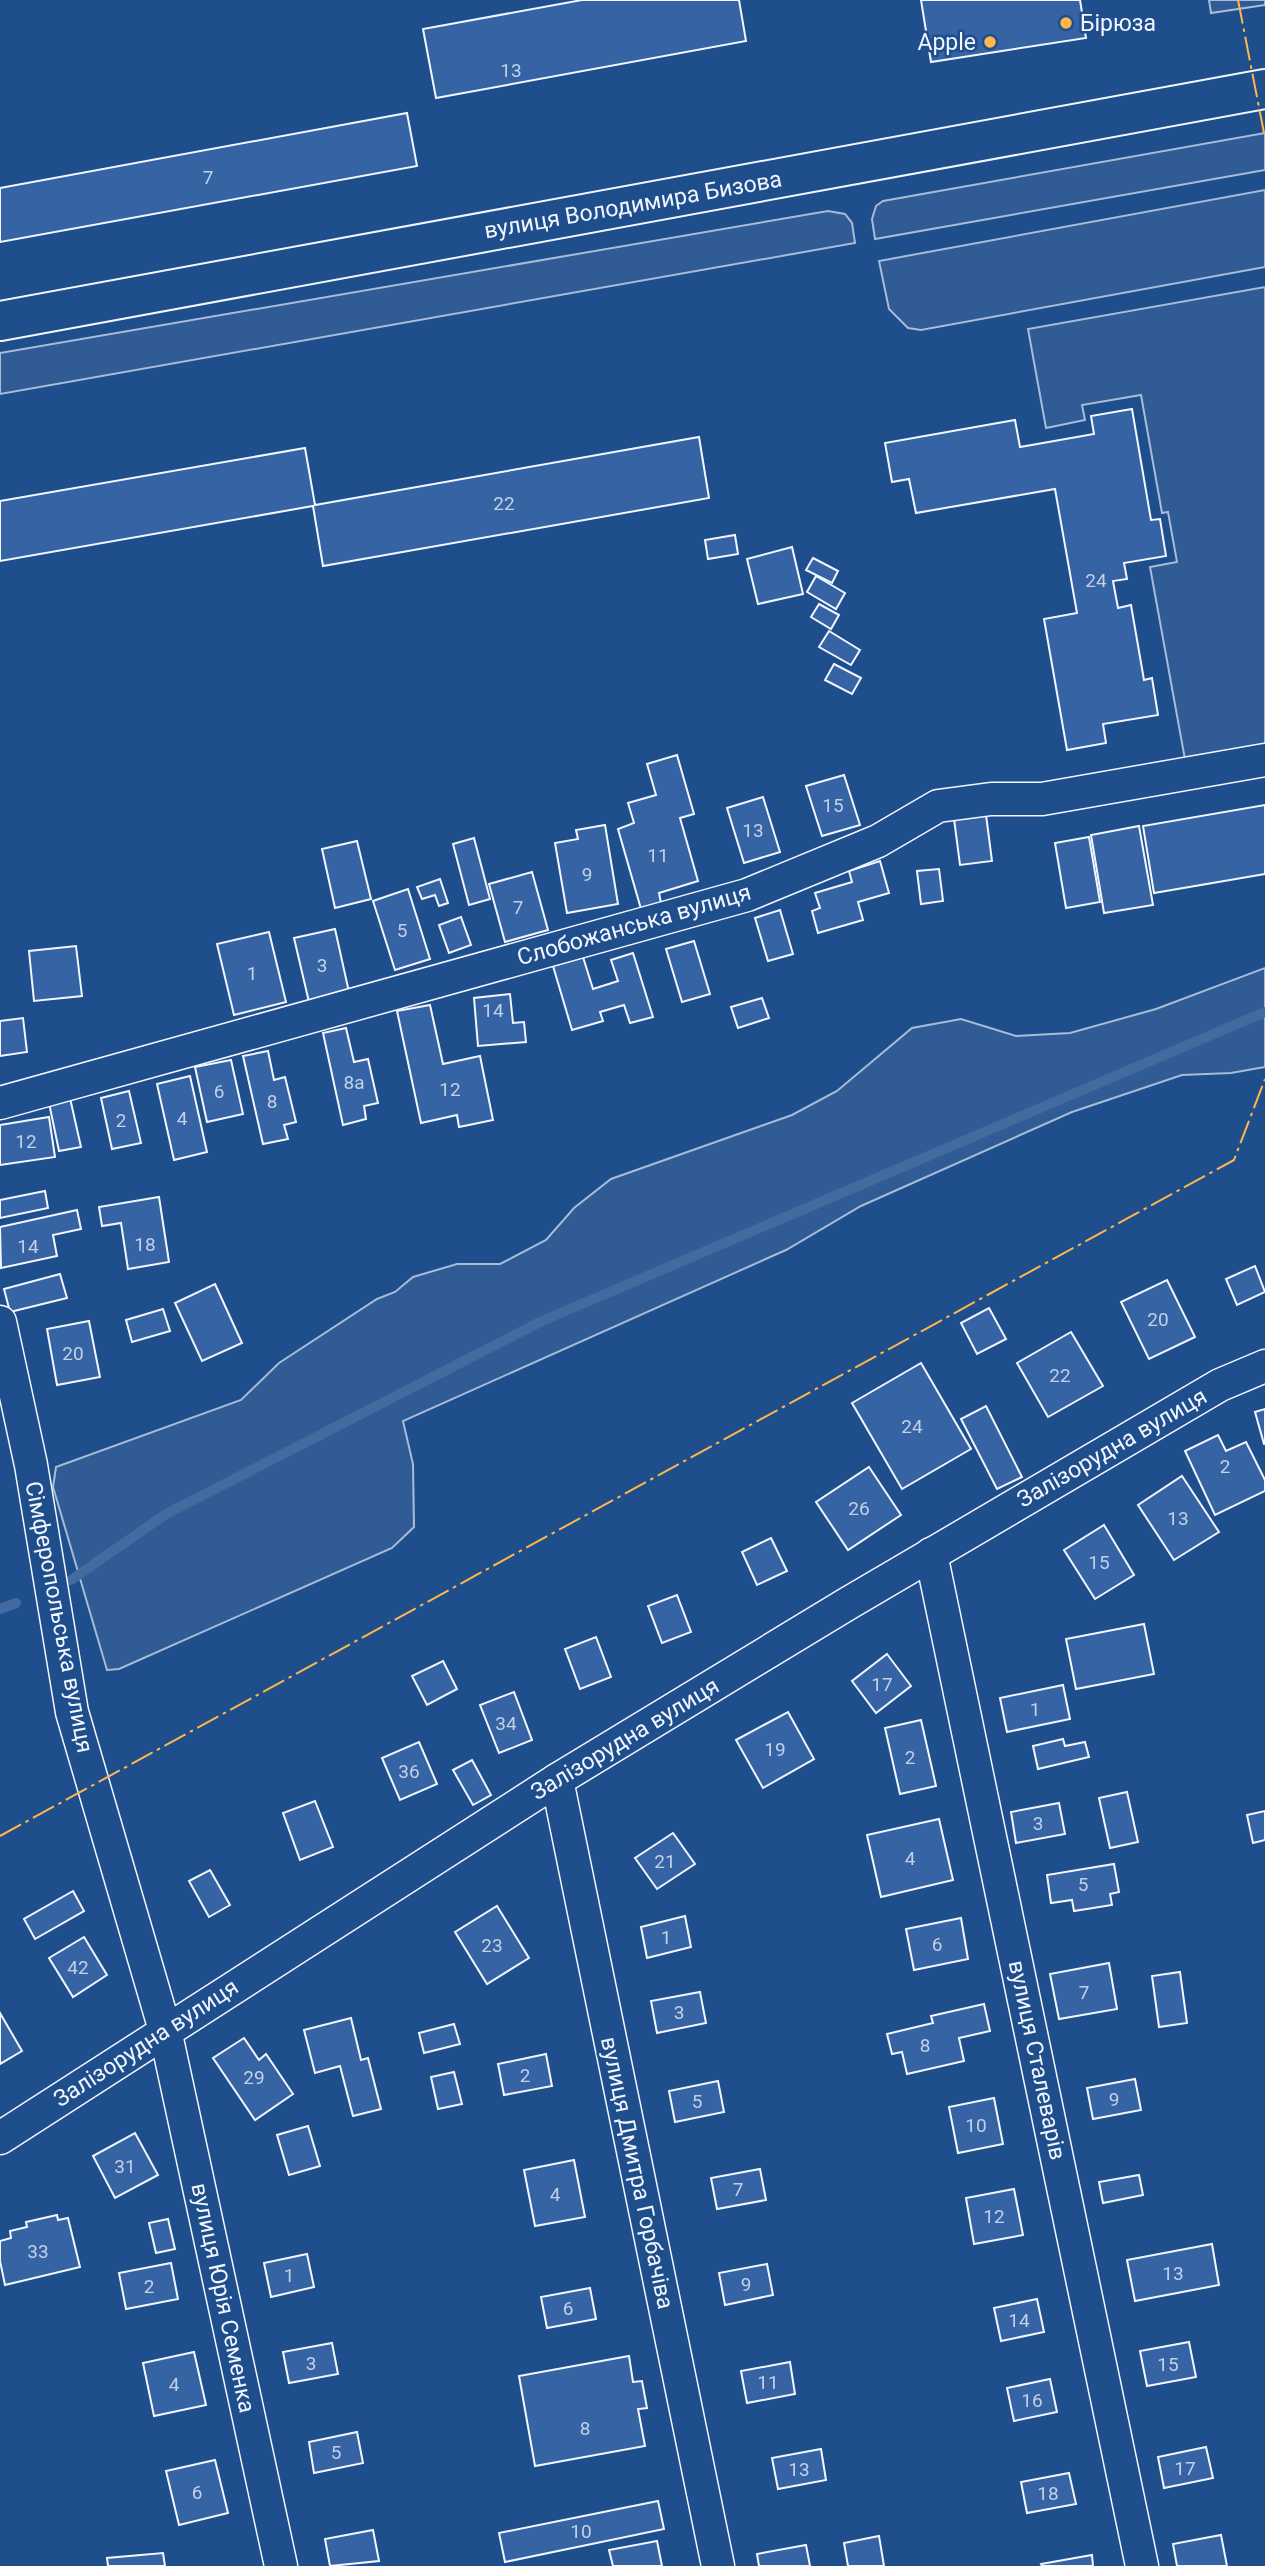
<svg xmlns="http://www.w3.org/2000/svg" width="1265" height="2566" font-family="Roboto,sans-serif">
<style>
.built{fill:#305b95;stroke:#a8bbd7;stroke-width:2}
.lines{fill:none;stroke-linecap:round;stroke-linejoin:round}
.stream{stroke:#446ba0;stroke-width:10}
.building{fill:#3563a3;stroke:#f2f6ff;stroke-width:2}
.street-casing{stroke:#f2f6ff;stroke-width:35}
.secondary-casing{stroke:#f2f6ff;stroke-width:42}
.street{stroke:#1f4e8c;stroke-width:32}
.secondary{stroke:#1f4e8c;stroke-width:38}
.power{stroke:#ffb74d;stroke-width:2;stroke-dasharray:24 5 3.5 5;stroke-linecap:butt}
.poi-dot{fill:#ffb74d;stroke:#1f4e8c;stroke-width:2.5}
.labels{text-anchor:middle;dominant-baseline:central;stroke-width:5;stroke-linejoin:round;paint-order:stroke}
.number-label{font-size:19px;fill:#c3d1e8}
.poi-label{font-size:23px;fill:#f2f6ff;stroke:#1f4e8c;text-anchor:start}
.street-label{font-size:23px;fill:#f2f6ff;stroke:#1f4e8c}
</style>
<rect width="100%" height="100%" fill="#1f4e8c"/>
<!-- built -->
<g class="built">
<path d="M1209 0H1265V5L1211 13Z"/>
<path d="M1265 133V170L875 239 872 219 876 206 883 201Z"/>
<path d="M1265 190V267L921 330 908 328 889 309 879 261Z"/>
<path d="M828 211 845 214 852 223 855 243 0 394V353Z"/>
<path d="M1265 287V751L1186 765 1150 567 1177 562 1168 512 1162 513 1141 395 1082 405 1085 420 1046 428 1028 329Z"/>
<path d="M1265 968V1067L1231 1073 1182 1075 1072 1112 861 1206 786 1250 403 1421 413 1464 414 1527 392 1548 119 1669 107 1670 53 1487 56 1467 241 1400 279 1363 377 1299 395 1292 413 1277 457 1264H500L546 1240 574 1208 611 1179 792 1115 837 1091 912 1028 961 1019 1016 1036 1070 1033 1156 1009Z"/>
</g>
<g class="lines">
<!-- stream -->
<g class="stream">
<path d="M71 1580 166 1514 542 1321 1265 1012"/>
<path d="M0 1609 16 1603"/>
</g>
</g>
<!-- building -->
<g class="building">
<path d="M582 0H739L746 41 436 98 423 29Z"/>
<path d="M921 0H1080L1086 38 931 62Z"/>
<path d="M407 113 417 166 0 242V188Z"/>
<path d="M1132 409 1151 520 1160 519 1166 556 1124 563 1127 579 1113 581 1118 608 1131 605 1144 680 1152 678 1158 715 1103 724 1106 743 1067 750 1044 619 1077 613 1055 489 916 513 909 479 892 482 885 443 1015 420 1020 447 1094 434 1091 416Z"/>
<path d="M699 437 709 498 323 566 313 506 0 561V501L305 448 315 505Z"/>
<path d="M735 535 738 554 708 559 705 540Z"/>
<path d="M792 547 803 594 758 604 747 559Z"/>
<path d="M813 558 838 571 832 583 806 570Z"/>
<path d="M816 576 845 593 836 609 807 592Z"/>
<path d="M819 604 839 615 831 629 811 617Z"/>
<path d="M829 631 860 650 851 665 819 647Z"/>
<path d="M834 664 861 678 852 694 825 680Z"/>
<path d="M677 755 694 814 680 818 698 881 659 893 661 903 641 909 618 829 634 823 628 803 656 795 647 764Z"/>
<path d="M844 775 860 825 822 836 806 786Z"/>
<path d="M763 797 780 852 744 863 727 808Z"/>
<path d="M1265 805V874L1154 893 1143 826Z"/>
<path d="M985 807 992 861 960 865 953 811Z"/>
<path d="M605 825 618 904 567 913 555 843 578 839 576 830Z"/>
<path d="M1139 826 1153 905 1104 913 1091 835Z"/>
<path d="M1089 837 1100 902 1066 908 1055 843Z"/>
<path d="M474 838 490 899 469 905 453 844Z"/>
<path d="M357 841 371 899 335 908 322 849Z"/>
<path d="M880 861 889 893 858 902 863 920 818 933 812 911 820 908 815 893 852 882 849 871Z"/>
<path d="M939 869 943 901 921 904 917 871Z"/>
<path d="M532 872 548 930 505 942 489 884Z"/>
<path d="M440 879 448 903 439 906 435 895 422 899 417 887Z"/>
<path d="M408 889 430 959 395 970 373 901Z"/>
<path d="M780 910 793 954 768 961 755 918Z"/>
<path d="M461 917 471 945 449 953 439 925Z"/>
<path d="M335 929 349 992 309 1002 294 938Z"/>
<path d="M269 932 286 1002 234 1015 217 944Z"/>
<path d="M694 941 710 994 682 1002 666 949Z"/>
<path d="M76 946 82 996 34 1001 29 951Z"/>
<path d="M633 953 653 1017 630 1023 624 1005 600 1012 603 1021 572 1030 553 966 583 957 593 989 618 981 611 960Z"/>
<path d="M510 994 513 1023 524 1022 526 1042 478 1046 474 998Z"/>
<path d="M762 998 769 1018 738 1028 731 1007Z"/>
<path d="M430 1005 443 1064 480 1056 493 1120 459 1127 457 1115 421 1123 397 1011Z"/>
<path d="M23 1018 27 1052 0 1056V1021Z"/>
<path d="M346 1028 354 1062 368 1059 378 1103 364 1106 366 1119 343 1125 323 1033Z"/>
<path d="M268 1051 274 1080 285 1077 296 1122 284 1125 288 1139 263 1144 243 1056Z"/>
<path d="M231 1060 243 1114 207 1122 195 1067Z"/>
<path d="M190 1076 207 1152 174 1160 157 1084Z"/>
<path d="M129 1091 141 1143 112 1149 101 1098Z"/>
<path d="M70 1098 81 1147 59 1151 49 1103Z"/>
<path d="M49 1117 55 1157 0 1165V1125Z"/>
<path d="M45 1191 48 1208 0 1218V1200Z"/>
<path d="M159 1197 169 1262 128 1269 121 1223 102 1226 99 1207Z"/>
<path d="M77 1210 81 1229 53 1235 57 1256 1 1268 0 1227Z"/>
<path d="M1255 1266 1265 1292 1237 1305 1226 1279Z"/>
<path d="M60 1274 67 1298 10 1312 4 1289Z"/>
<path d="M1167 1280 1195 1337 1149 1359 1121 1302Z"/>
<path d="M215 1284 242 1343 202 1361 175 1303Z"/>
<path d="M989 1308 1006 1339 977 1354 961 1323Z"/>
<path d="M163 1309 170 1331 132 1342 126 1320Z"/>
<path d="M89 1321 100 1377 57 1385 47 1329Z"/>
<path d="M1071 1332 1103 1386 1048 1417 1017 1363Z"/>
<path d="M921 1363 971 1449 902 1489 852 1403Z"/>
<path d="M986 1406 1022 1477 997 1489 961 1419Z"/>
<path d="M1265 1409V1444H1264L1255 1412Z"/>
<path d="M1218 1435 1226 1451 1246 1442 1265 1480V1491L1215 1515 1185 1451Z"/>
<path d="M869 1467 901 1515 848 1550 816 1502Z"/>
<path d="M1182 1476 1219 1532 1174 1560 1138 1505Z"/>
<path d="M1104 1525 1134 1575 1095 1599 1064 1550Z"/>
<path d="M771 1538 787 1571 757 1585 742 1552Z"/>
<path d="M677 1595 691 1632 662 1643 648 1606Z"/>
<path d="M1144 1624 1154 1674 1076 1689 1066 1639Z"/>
<path d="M596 1637 611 1677 580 1689 565 1649Z"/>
<path d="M887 1654 911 1686 876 1713 852 1681Z"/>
<path d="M443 1661 457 1689 427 1705 412 1676Z"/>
<path d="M1063 1685 1070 1719 1007 1732 1000 1698Z"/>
<path d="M514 1692 532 1740 499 1753 480 1705Z"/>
<path d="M788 1712 814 1759 763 1788 736 1740Z"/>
<path d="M921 1720 936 1786 900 1794 885 1728Z"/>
<path d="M1063 1739 1065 1746 1085 1742 1089 1757 1038 1769 1033 1746Z"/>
<path d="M419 1742 437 1784 400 1800 382 1758Z"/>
<path d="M472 1760 491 1795 473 1805 453 1770Z"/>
<path d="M1127 1792 1138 1842 1110 1848 1099 1798Z"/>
<path d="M315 1801 333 1847 300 1860 283 1813Z"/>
<path d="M1059 1803 1065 1834 1016 1843 1011 1812Z"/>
<path d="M1265 1811V1840L1253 1843 1247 1815Z"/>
<path d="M939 1819 953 1880 881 1897 867 1835Z"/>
<path d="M673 1833 695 1864 657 1889 635 1858Z"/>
<path d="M1114 1864 1119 1892 1110 1894 1112 1905 1074 1911 1072 1900 1051 1903 1047 1875Z"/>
<path d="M210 1870 230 1905 209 1917 189 1881Z"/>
<path d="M73 1891 84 1911 35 1939 24 1919Z"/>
<path d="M497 1906 529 1958 487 1984 455 1932Z"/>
<path d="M685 1916 691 1947 647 1958 641 1927Z"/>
<path d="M961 1918 968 1959 914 1970 906 1929Z"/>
<path d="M84 1937 107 1975 73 1997 49 1958Z"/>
<path d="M1109 1963 1117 2009 1059 2019 1050 1974Z"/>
<path d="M1180 1972 1187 2023 1159 2027 1152 1976Z"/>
<path d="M700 1992 706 2023 657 2033 651 2001Z"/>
<path d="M984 2004 990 2031 959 2038 964 2061 907 2074 902 2052 892 2054 887 2034 933 2023 931 2016Z"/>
<path d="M0 2013 22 2051 0 2064Z"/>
<path d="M351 2018 361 2060 368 2058 381 2109 353 2116 340 2066 315 2073 304 2030Z"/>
<path d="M454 2024 460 2044 424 2053 419 2033Z"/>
<path d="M244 2038 259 2060 266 2054 293 2094 255 2120 213 2058Z"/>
<path d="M546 2054 552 2086 504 2095 498 2064Z"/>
<path d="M454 2072 462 2104 438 2109 431 2077Z"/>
<path d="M1135 2079 1141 2110 1093 2119 1087 2088Z"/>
<path d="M718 2081 724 2112 675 2122 669 2091Z"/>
<path d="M994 2098 1003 2144 958 2153 949 2107Z"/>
<path d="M308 2126 320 2166 289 2175 277 2135Z"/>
<path d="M135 2133 158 2175 115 2198 93 2156Z"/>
<path d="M574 2160 585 2217 535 2226 524 2170Z"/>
<path d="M760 2169 766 2200 717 2209 711 2178Z"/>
<path d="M1139 2175 1143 2195 1103 2203 1099 2182Z"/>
<path d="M1014 2189 1023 2235 974 2244 966 2198Z"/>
<path d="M57 2215 58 2220 68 2218 80 2267 5 2285 0 2261V2241L11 2238 10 2231 27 2227 26 2222Z"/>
<path d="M168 2219 175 2249 156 2253 149 2223Z"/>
<path d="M1212 2244 1219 2285 1135 2301 1127 2260Z"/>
<path d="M307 2254 314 2287 271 2297 264 2263Z"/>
<path d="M171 2263 178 2299 126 2309 119 2273Z"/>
<path d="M767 2264 773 2295 725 2305 719 2273Z"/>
<path d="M590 2288 596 2319 547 2328 541 2297Z"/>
<path d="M1037 2299 1044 2332 1001 2341 994 2308Z"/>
<path d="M1189 2342 1196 2377 1147 2386 1140 2351Z"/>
<path d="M332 2343 338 2374 289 2383 283 2352Z"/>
<path d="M194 2352 206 2405 154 2416 143 2363Z"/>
<path d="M629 2356 633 2382 642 2381 647 2408 638 2409 645 2446 535 2466 519 2376Z"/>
<path d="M790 2362 795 2394 747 2403 741 2371Z"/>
<path d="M1050 2379 1057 2412 1014 2421 1007 2388Z"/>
<path d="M357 2432 363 2463 314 2473 309 2442Z"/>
<path d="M1206 2447 1213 2478 1164 2488 1158 2457Z"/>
<path d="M821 2449 826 2480 778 2489 772 2458Z"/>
<path d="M215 2460 228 2513 179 2525 166 2471Z"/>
<path d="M1069 2473 1076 2504 1027 2513 1021 2482Z"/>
<path d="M658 2501 664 2529 505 2562 499 2533Z"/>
<path d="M373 2530 379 2561 330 2566 325 2539Z"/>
<path d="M1221 2535 1227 2566H1177L1173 2544Z"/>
<path d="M879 2536 884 2566H848L844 2543Z"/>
<path d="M657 2541 662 2566H613L609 2550Z"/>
<path d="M806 2545 810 2566H759L757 2554Z"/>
<path d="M163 2553 165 2566H108L107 2558Z"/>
<path d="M1092 2555 1093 2566H1042L1041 2564Z"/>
</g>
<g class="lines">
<!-- street casing -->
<g class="street-casing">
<g id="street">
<path d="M0 1103 747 895 878 841 938 806 991 799H1042L1265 760"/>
<path d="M0 1322 31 1465 72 1712 165 2030 281 2566"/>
<path d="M931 1554 1142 2566"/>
<path d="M557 1780 718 2566"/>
<path d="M0 2138 557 1780 847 1604 1220 1385 1265 1366"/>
</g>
</g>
<!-- secondary casing -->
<g class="secondary-casing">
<path id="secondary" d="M0 321 1265 89"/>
</g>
<!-- street -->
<use href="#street" class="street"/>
<!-- secondary -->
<use href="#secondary" class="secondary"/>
<!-- power -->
<g class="power">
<path d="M1238 0 1265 138"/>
<path d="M0 1836 1234 1160 1265 1079"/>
</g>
</g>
<!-- markers -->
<g class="poi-dot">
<circle cx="1066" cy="23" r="7"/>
<circle cx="990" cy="42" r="7"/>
</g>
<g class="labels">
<!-- number labels -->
<g class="number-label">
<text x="511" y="70">13</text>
<text x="208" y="177">7</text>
<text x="504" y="503">22</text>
<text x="1096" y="580">24</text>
<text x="833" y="805">15</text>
<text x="753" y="830">13</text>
<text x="658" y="855">11</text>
<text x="587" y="874">9</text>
<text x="518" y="907">7</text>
<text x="402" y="930">5</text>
<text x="322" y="965">3</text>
<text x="252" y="973">1</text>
<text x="493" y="1010">14</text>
<text x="354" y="1082">8а</text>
<text x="450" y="1089">12</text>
<text x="219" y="1091">6</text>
<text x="272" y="1101">8</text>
<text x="182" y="1118">4</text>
<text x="121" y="1120">2</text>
<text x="26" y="1141">12</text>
<text x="145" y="1244">18</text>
<text x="28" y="1246">14</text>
<text x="1158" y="1319">20</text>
<text x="73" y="1353">20</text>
<text x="1060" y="1375">22</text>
<text x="912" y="1426">24</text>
<text x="1225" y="1466">2</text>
<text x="859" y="1508">26</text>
<text x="1178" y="1518">13</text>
<text x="1099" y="1562">15</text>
<text x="882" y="1684">17</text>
<text x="1035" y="1709">1</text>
<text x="506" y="1723">34</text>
<text x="775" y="1749">19</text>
<text x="910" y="1757">2</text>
<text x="409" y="1771">36</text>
<text x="1038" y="1823">3</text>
<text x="910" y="1858">4</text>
<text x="665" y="1861">21</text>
<text x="1083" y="1884">5</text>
<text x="666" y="1937">1</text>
<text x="937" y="1944">6</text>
<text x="492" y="1945">23</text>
<text x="78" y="1967">42</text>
<text x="1084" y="1992">7</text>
<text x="679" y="2012">3</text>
<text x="925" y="2045">8</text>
<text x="525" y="2075">2</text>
<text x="254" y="2077">29</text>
<text x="1114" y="2099">9</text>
<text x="697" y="2101">5</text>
<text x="976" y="2125">10</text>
<text x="125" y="2166">31</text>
<text x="738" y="2189">7</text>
<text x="555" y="2194">4</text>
<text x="994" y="2216">12</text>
<text x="38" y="2251">33</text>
<text x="1173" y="2273">13</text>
<text x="289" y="2275">1</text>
<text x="746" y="2284">9</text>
<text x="149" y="2286">2</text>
<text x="568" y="2308">6</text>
<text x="1019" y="2320">14</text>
<text x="311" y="2363">3</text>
<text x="1168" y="2364">15</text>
<text x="768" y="2382">11</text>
<text x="174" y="2384">4</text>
<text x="1032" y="2400">16</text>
<text x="585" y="2428">8</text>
<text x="336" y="2452">5</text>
<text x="1185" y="2468">17</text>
<text x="799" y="2469">13</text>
<text x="197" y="2492">6</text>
<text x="1048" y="2493">18</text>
<text x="581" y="2531">10</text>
</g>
<!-- poi labels -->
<g class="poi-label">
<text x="1080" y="23">Бірюза</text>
<text x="976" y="42" text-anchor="end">Apple</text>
</g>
<!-- street labels -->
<g class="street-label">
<text transform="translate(633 205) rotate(-10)">вулиця Володимира Бизова</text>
<text transform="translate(634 925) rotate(-16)">Слобожанська вулиця</text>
<text transform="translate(1112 1448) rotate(-30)">Залізорудна вулиця</text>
<text transform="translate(59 1617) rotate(79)">Сімферопольська вулиця</text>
<text transform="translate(625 1739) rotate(-31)">Залізорудна вулиця</text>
<text transform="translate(146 2043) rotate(-33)">Залізорудна вулиця</text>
<text transform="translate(1037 2060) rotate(78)">вулиця Сталеварів</text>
<text transform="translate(637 2173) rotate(78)">вулиця Дмитра Горбачіва</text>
<text transform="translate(223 2298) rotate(78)">вулиця Юрія Семенка</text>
</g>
</g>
</svg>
